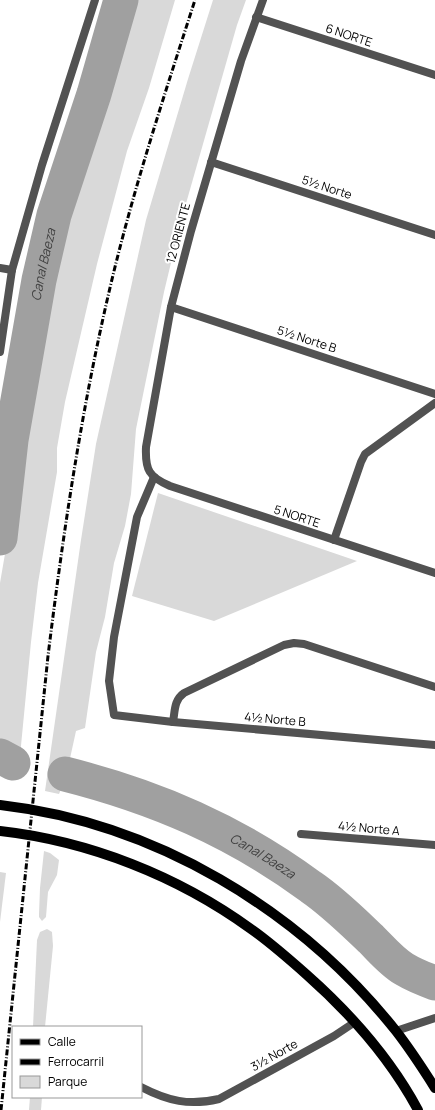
<svg xmlns="http://www.w3.org/2000/svg" width="435" height="1110" font-family="Manrope,sans-serif">
<style>
.green{fill:#d9d9d9}
.lines{fill:none;stroke-linecap:round;stroke-linejoin:round}
.river{stroke:#a0a0a0;stroke-width:35}
.minor{stroke:#525252;stroke-width:8}
.primary{stroke:#000;stroke-width:10}
.rail{stroke:#000;stroke-width:3;stroke-dasharray:6 2 1 2;stroke-linecap:butt}
.labels{text-anchor:middle;dominant-baseline:central;stroke-width:4;stroke-linejoin:round;paint-order:stroke}
.street-label{font-size:12px;fill:#000;stroke:#fff}
.water-label{font-size:13px;font-style:italic;fill:#414141;stroke:#fff}
</style>
<rect width="100%" height="100%" fill="#fff"/>
<!-- green -->
<g class="green">
<path d="M132 0H175L149 88 127 151 97 264 65 402 57 448V472L38 583 31 642 20 756 2 749 0 747V583L18 478 32 380 55 268 86 154 121 42Z"/>
<path d="M213 0H246L237 25 181 221 164 292 136 429 131 494 125 526 114 563 105 617 96 652 85 728 76 731 69 763 64 765V782L59 794 45 791 81 540 96 444 146 220 188 79Z"/>
<path d="M158 493 357 561 214 621 132 596Z"/>
<path d="M44 851 50 853 59 860 57 875 48 892 46 917 42 921 39 917V914L40 888Z"/>
<path d="M0 872 6 873 0 922Z"/>
<path d="M47 929 52 932 53 946 45 1027H33L37 940 40 932Z"/>
<path d="M30 1097H42L41 1110H29Z"/>
</g>
<g class="lines">
<!-- river -->
<g class="river">
<path id="s1" d="M0 538 11 440 39 280 54 215 94 94 121 0"/>
<path d="M0 756 13 763"/>
<path id="s2" d="M65 774C156 797 235 831 311 887 333 902 352 921 371 939 381 949 392 962 404 969 414 975 424 979 435 983"/>
</g>
<!-- minor -->
<g class="minor">
<path d="M263 0 241 61 191 231 171 307 146 447C145 470 149 477 170 486L435 573"/>
<path d="M256 17 435 75"/>
<path d="M211 162 435 235"/>
<path d="M0 268 12 270"/>
<path d="M171 307 435 394"/>
<path d="M0 352 12 270 42 165 95 0"/>
<path d="M154 477 137 517 114 637 109 681 114 715 173 722 435 745"/>
<path d="M334 540 361 462 365 454 435 403"/>
<path d="M173 722C175 711 174 700 184 693L284 645 294 643 304 644 435 687"/>
<path d="M301 834 435 845"/>
<path d="M396 1031 435 1018"/>
<path d="M141 1087C168 1101 189 1106 219 1099L334 1036 355 1022"/>
</g>
<!-- primary -->
<g class="primary">
<path d="M0 805C155 823 299 909 396 1031 410 1049 423 1069 435 1088"/>
<path d="M0 831C89 841 178 876 251 929 271 943 289 959 307 975 351 1014 390 1058 418 1110"/>
</g>
<!-- rail -->
<path class="rail" d="M1 1110 48 656C63 534 81 412 109 292 132 193 164 96 195 0"/>
</g>
<g class="labels">
<!-- street labels -->
<g class="street-label">
<text transform="translate(349 35) rotate(18)">6 NORTE</text>
<text transform="translate(327 187) rotate(18)">5½ Norte</text>
<text transform="translate(178 233) rotate(-75)">12 ORIENTE</text>
<text transform="translate(307 339) rotate(18)">5½ Norte B</text>
<text transform="translate(297 516) rotate(18)">5 NORTE</text>
<text transform="translate(275 719) rotate(5)">4½ Norte B</text>
<text transform="translate(369 828) rotate(5)">4½ Norte A</text>
<text transform="translate(274 1055) rotate(-29)">3½ Norte</text>
</g>
<!-- water labels -->
<g class="water-label">
<text stroke="none"><textPath href="#s1" startOffset="277">Canal Baeza</textPath></text>
<text stroke="none"><textPath href="#s2" startOffset="215">Canal Baeza</textPath></text>
</g>
</g>
<!-- legend -->
<rect x="12" y="1026" width="130" height="72" fill="#ffffff" stroke="#999999"/>
<rect x="20" y="1039" width="20" height="6" fill="#000000" stroke="#999999"/>
<text x="48" y="1046" font-size="12" fill="#000000">Calle</text>
<rect x="20" y="1059" width="20" height="6" fill="#000000" stroke="#999999"/>
<text x="48" y="1066" font-size="12" fill="#000000">Ferrocarril</text>
<rect x="20" y="1076" width="20" height="12" fill="#d9d9d9" stroke="#999999"/>
<text x="48" y="1086" font-size="12" fill="#000000">Parque</text>
</svg>
